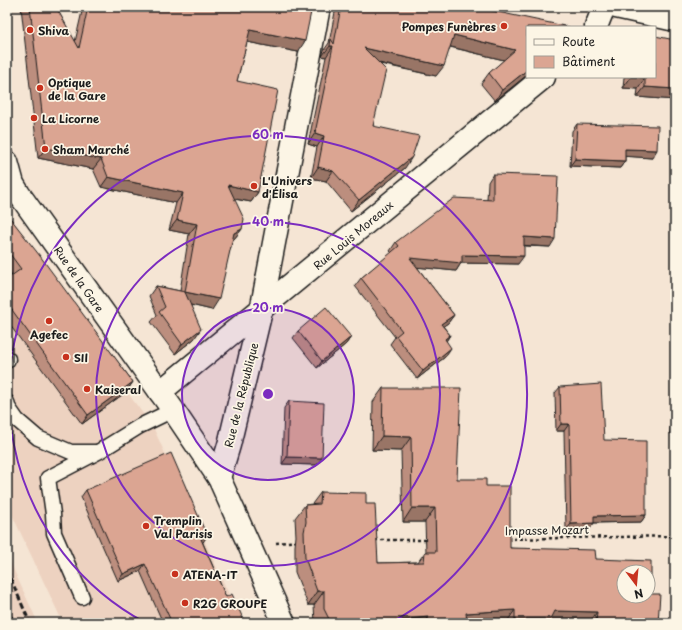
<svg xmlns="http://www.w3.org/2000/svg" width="682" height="630" font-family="'Playpen Sans',sans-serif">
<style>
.built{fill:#edd2c0}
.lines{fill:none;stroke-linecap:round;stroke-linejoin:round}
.lane-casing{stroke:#1c1c1c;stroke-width:17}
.street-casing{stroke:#1c1c1c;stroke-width:25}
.secondary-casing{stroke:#1c1c1c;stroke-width:25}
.path{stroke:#1c1c1c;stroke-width:2.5;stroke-dasharray:3 3;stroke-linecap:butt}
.lane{stroke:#fcf5e5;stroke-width:14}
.street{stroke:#fcf5e5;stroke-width:22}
.secondary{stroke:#fcf5e5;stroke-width:22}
.rail{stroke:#1c1c1c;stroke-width:3;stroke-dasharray:6 3;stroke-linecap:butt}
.wall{fill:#bc8e7e;stroke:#1c1c1c}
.shaded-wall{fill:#997466;stroke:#1c1c1c}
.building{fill:#dba592;stroke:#1c1c1c;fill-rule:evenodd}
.ring{fill:none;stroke:#7b2cbf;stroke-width:2}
.poi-dot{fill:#c8321e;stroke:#fcf5e5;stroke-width:1.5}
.labels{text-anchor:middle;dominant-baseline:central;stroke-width:3.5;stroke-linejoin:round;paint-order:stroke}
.poi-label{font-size:11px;font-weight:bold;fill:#1c1c1c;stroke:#fcf5e5;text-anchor:start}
.street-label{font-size:11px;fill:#1c1c1c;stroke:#fcf5e5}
.centre{fill:#7b2cbf;stroke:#fcf5e5;stroke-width:2}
.ring-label{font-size:12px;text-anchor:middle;font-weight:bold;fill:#7b2cbf;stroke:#fcf5e5;stroke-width:3.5;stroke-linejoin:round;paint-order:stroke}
</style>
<rect width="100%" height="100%" fill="#f5e5d4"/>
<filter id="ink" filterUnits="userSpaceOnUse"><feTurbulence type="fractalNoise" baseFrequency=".025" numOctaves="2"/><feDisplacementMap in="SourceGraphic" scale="8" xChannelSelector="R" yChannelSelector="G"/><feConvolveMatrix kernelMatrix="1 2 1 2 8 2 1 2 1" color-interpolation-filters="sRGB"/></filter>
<g filter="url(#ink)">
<!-- built -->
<g class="built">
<path d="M7 231 153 427 242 623H63L7 504Z"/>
<path d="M7 553 16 575 38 623H7Z"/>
</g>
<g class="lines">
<!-- lane casing -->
<g class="lane-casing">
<g id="lane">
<path d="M7 361 8 359"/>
<path d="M7 402 8 407 17 420 38 438 71 452H96"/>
<path d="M82 597 54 533 53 514 48 478 98 452 140 426 173 410"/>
</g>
</g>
<!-- street casing -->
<g class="street-casing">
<g id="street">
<path d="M596 27 604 7"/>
<path d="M160 392 544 77"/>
<path d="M219 478 229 445 261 311 319 7"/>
</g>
</g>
<!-- secondary casing -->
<g class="secondary-casing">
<g id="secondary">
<path d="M616 7 675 20"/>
<path d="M7 162 13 184 19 194 173 410 219 478 284 623"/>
</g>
</g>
<!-- path -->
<g class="path">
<path d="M507 539 675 536"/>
<path d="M375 540H428"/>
<path d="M276 543 298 541"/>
</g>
<!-- lane -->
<use href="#lane" class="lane"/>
<!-- street -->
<use href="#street" class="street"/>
<!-- secondary -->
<use href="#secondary" class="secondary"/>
<!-- rail -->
<g class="rail">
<path d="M7 570 30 623"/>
<path d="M7 608 14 623"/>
</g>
</g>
<!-- wall -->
<g class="wall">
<path d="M21 7H56L75 42 83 7H312L298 52 247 42 237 81 258 192 251 202 234 199 242 229 234 239 233 240 212 310 191 305 194 339 175 354 151 322 157 315 149 296 156 286 180 291 189 234 169 230 176 203 101 187 93 169 38 158Z"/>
<path d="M336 7H474L527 75 495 101 481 84 489 73 504 60 450 47 436 76 380 64 373 126 405 168 351 211 326 181 311 178 317 147 308 144 326 57 322 56 324 50 329 43Z"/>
<path d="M624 77H655L675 100 637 97 638 89 623 88Z"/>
<path d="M577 124 652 158 625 156V161L620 168 570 166 572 131Z"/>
<path d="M493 174 550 247 524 246 518 264 461 263 456 271 417 267 454 315 448 323 443 326 450 335 446 341 445 357 417 379 390 344 395 337 355 286 361 278 392 253 390 251 396 242 487 200 488 182Z"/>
<path d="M7 214 133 382 126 392 82 424 7 321V279L12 275 7 268Z"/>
<path d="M675 257V282H674Z"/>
<path d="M298 331 351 337 346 344 317 368 293 338Z"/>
<path d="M675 377V434L670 433 673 380Z"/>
<path d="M560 387 604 440 646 515 641 522 594 523 589 530H566L564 431H556L555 393Z"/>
<path d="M383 388 457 479 486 486 510 548 596 559 651 594 658 623H315L314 605H308L295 572V546L296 536 295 518 305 505 312 504 321 492 366 504 378 563 418 562 425 552H426L425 522H403L401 451 372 450 373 402Z"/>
<path d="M289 401 317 465 282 464 284 408Z"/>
<path d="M86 490 203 543 226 597 245 623H163L140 571 118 581 81 497Z"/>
</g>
<!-- shaded-wall -->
<g class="shaded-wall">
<path d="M250 30 305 41 298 52 242 41Z"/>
<path d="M454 35 515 50 508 61 447 46Z"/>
<path d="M330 46H333L326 57 322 56Z"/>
<path d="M364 48 444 66 436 76 357 58Z"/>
<path d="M527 70V75L495 101 502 90Z"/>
<path d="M631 77 645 78 638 89 623 88Z"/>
<path d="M645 87 675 89V100L637 97Z"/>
<path d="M315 133 324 136 317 147 308 144Z"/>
<path d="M46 148 101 159 93 169 38 158Z"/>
<path d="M625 149 657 150 652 158 620 156Z"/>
<path d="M412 157 405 168 351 211 359 200Z"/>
<path d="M575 159 625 161 620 168 570 166Z"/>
<path d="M318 167 333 171 326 181 311 178Z"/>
<path d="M108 177 183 193 176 203 101 187Z"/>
<path d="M228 185 258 192 251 202 220 196Z"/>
<path d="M177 220 197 224 189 234 169 230Z"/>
<path d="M242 229 234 239 227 244 234 233Z"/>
<path d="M524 237 555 239 550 247 519 245Z"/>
<path d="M462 255 524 256 518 264 461 263 456 271 404 266 410 258Z"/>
<path d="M185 292 219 299 212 310 178 302Z"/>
<path d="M454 315 448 323 435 332 441 324Z"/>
<path d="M201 329 194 339 175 354 182 344Z"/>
<path d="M450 335 445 343V339Z"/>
<path d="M351 337 346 344 317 368 322 361Z"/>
<path d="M451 348 445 357 417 379 423 371Z"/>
<path d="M133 382 126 392 82 424 88 415Z"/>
<path d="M561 424H569L564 431H556Z"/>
<path d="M674 427H675V434L670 433Z"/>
<path d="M382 436 411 437 401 451 372 450Z"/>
<path d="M287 457 322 458 317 465 282 464Z"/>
<path d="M412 508H435L425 522H403Z"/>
<path d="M646 515 641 522 589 523 594 516Z"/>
<path d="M594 523 589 530H566L571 524Z"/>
<path d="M207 536 202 544 201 539Z"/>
<path d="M145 564 140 571 118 581 123 574Z"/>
<path d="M317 591H324L314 605H308Z"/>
<path d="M515 610 506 623H457L466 613Z"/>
<path d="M555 611 597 612 589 623H512L515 619Z"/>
<path d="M428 617 423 623H379L380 622Z"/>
</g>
<!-- building -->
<g class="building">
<path d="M30 7H56L79 48 88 7H312L305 41 250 30 237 81 278 90 258 192 228 185 244 219 242 229 234 233 219 299 185 292 201 329 182 344 159 312 165 307 156 286 185 292 197 224 177 220 183 193 108 177 101 159 46 148Z"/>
<path d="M341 7H474L569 27H527V70L502 90 489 73 515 50 454 35 444 66 364 48 386 70 373 126 419 136 412 157 359 200 333 171 318 167 324 136 315 133 333 46H330L331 39 334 44Z"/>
<path d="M655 36 675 40V89L645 87V78L631 77H655Z"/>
<path d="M577 124 658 126 657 150 625 149V161L575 159Z"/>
<path d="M493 174 558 176 555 239 524 237V256L462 255V263L410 258 454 315 441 324 450 335 445 339 451 348 423 371 396 336 402 331 361 278 399 246 396 242 454 198 493 200Z"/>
<path d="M7 214 40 256 133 382 88 415 7 303V279L21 269 7 250Z"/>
<path d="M326 307 351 337 322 361 298 331Z"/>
<path d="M601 384 604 440 646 441V515L594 516V523L571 524 569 424H561L560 387Z"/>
<path d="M383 388H461L457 479H486V486H510V548L595 550 596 559 651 561V594H660L658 623H596L597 612 555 611 551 619H515V610L466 613 467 623H428V617L380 622V623H331L324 609V591H317L305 558 304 532 306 522 305 505 320 504 321 492 366 493V504H375L378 563 424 562 425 552H436L435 508H412L411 437 382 436ZM624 572H648V596H624Z"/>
<path d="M289 401 324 403 322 458 287 457Z"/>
<path d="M675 414V427H674Z"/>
<path d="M171 453 207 536 201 539 226 597 232 594 245 623H165L171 621 145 564 123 574 86 490Z"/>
</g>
</g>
<!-- distance rings -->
<circle cx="268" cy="394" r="86" fill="#7b2cbf" fill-opacity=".12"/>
<g class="ring">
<circle cx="268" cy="394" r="86"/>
<circle cx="268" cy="394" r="172"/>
<path d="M146 623A259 259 0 1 1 390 623"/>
</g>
<!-- markers -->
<g class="poi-dot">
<circle cx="504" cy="26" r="4"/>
<circle cx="30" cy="30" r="4"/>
<circle cx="40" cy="88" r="4"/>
<circle cx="34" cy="118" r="4"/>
<circle cx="45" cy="149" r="4"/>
<circle cx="254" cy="186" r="4"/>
<circle cx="49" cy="321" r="4"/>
<circle cx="66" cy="357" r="4"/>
<circle cx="87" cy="389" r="4"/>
<circle cx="146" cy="526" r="4"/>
<circle cx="175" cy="574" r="4"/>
<circle cx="185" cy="603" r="4"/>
</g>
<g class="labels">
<!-- poi labels -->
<g class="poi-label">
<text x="496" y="26" text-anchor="end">Pompes Funèbres</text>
<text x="38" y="30">Shiva</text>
<text x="48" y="82">Optique<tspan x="48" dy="13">de la Gare</tspan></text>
<text x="42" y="118">La Licorne</text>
<text x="53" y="149">Sham Marché</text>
<text x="262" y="180">L'Univers<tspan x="262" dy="13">d'Élisa</tspan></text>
<text x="49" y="334" text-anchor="middle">Agefec</text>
<text x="74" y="357">SII</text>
<text x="95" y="389">Kaiseral</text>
<text x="154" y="520">Tremplin<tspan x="154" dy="13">Val Parisis</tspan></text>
<text x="183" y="574">ATENA-IT</text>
<text x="193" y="603">R2G GROUPE</text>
</g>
<!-- street labels -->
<g class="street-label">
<text transform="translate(353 235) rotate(-40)">Rue Louis Moreaux</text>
<text transform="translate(79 279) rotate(55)">Rue de la Gare</text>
<text transform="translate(241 395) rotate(-76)">Rue de la République</text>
<text transform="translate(547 530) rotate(-1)">Impasse Mozart</text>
</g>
</g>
<circle cx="268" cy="394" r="6" class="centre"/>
<g class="ring-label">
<text x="268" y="139">60 m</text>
<text x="268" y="226">40 m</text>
<text x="268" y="312">20 m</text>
</g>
<!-- margin -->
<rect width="682" height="630" fill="none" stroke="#fcf5e5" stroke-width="24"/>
<rect x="12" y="12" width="658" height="606" fill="none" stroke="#1c1c1c" stroke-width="1.5" filter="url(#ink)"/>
<!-- legend -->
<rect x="526" y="26" width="130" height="52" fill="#fcf5e5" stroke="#a29e95"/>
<rect x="534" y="39" width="20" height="6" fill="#fcf5e5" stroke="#a29e95"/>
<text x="562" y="46" font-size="12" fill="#1c1c1c">Route</text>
<rect x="534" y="56" width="20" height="12" fill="#dba592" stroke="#a29e95"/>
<text x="562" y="66" font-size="12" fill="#1c1c1c">Bâtiment</text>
<!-- north arrow -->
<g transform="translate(636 584) rotate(164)"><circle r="19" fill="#fcf5e5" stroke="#a29e95"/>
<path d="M0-3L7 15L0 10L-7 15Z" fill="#c8321e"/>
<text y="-6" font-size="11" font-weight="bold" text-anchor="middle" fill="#1c1c1c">N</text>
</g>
</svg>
